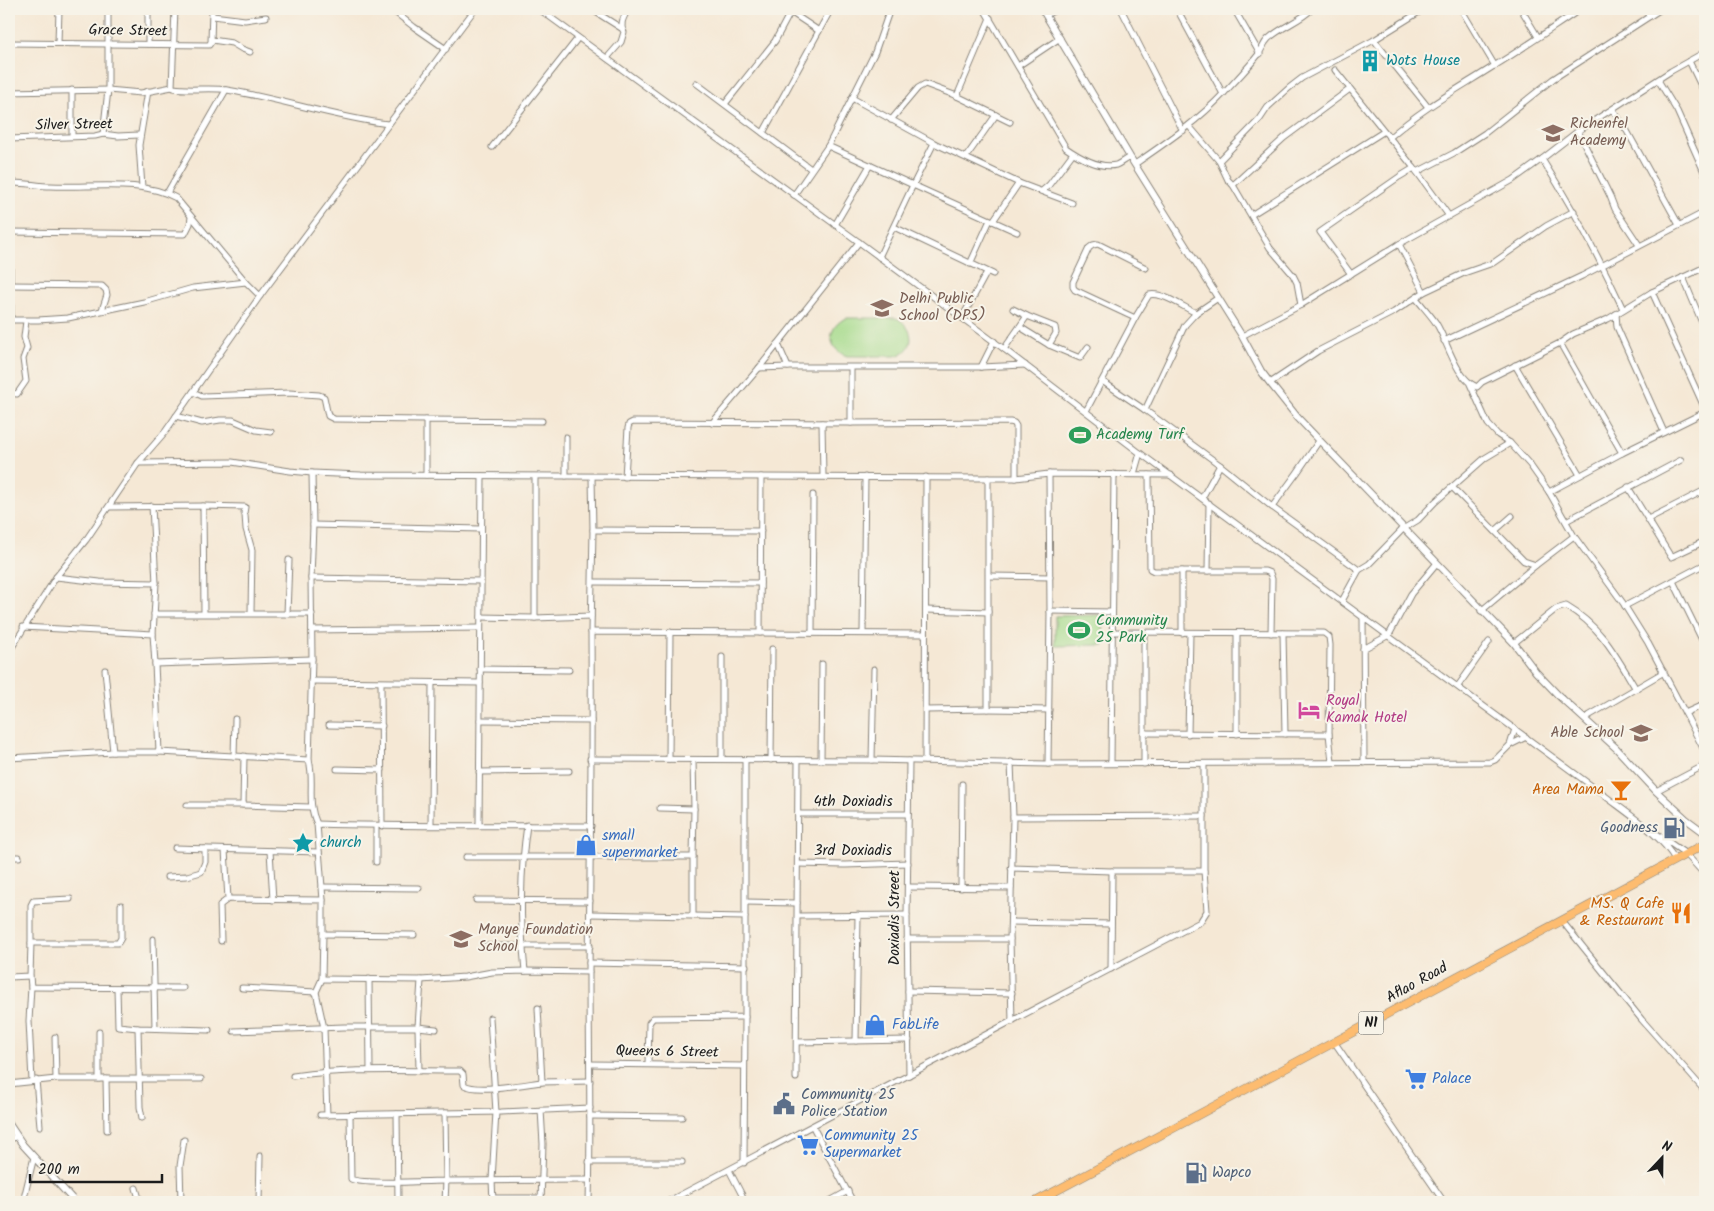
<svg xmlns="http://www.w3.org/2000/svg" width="1714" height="1211" font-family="Kalam,sans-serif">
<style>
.green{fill:#a4da8a;stroke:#607b53}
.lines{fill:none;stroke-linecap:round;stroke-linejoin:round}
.minor-casing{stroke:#888278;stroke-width:7}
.tertiary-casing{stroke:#888278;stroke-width:8}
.trunk-casing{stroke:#888278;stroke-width:9}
.minor{stroke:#fff;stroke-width:5}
.tertiary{stroke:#fff;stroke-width:6}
.trunk{stroke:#fdbc70;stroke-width:8}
.labels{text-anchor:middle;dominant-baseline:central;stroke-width:4;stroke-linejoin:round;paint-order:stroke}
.shield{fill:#f7f3e8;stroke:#5e5c59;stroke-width:1}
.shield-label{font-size:14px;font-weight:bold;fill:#1c1c1c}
.street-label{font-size:15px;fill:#1c1c1c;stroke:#f7f3e8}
.culture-label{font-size:15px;fill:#0d838f;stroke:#f7f3e8;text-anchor:start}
.education-label{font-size:15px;fill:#785e54;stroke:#f7f3e8;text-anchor:start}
.leisure-label{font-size:15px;fill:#27864d;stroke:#f7f3e8;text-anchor:start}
.hotel-label{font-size:15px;fill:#b23c85;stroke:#f7f3e8;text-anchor:start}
.food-label{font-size:15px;fill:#c56008;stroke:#f7f3e8;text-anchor:end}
.service-label{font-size:15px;fill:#4e5e75;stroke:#f7f3e8;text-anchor:start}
.shop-label{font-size:15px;fill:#366cbe;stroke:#f7f3e8;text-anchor:start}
</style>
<rect width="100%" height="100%" fill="#f7f3e8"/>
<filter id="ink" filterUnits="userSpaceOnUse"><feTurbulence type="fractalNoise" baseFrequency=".02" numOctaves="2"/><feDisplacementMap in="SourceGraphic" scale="10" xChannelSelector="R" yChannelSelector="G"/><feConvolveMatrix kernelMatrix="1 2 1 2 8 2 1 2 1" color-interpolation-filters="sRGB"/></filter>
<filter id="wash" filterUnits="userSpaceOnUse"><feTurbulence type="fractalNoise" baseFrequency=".0096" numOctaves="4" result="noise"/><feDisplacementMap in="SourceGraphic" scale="20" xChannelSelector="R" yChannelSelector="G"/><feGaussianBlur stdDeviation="1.12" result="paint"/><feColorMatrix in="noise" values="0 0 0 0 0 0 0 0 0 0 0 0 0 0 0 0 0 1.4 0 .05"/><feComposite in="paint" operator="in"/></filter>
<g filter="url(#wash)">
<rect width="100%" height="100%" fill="#f5e8d5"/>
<!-- green -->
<g class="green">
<path d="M847 318H896C915 327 917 351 895 356H847C826 349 827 325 847 318Z"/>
<rect x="1075" y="430" width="11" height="9"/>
<path d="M1103 615 1104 645 1055 646V616Z"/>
</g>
</g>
<g filter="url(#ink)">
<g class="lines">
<!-- minor casing -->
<g class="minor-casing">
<g id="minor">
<path d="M175 9 172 87 174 88C191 91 210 87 227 90 281 99 334 117 388 124"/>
<path d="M391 9 414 27 446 49"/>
<path d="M539 9 859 242 1004 349 1140 453 1600 792C1621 809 1664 836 1675 860"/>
<path d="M591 9 621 28"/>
<path d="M786 9 819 31"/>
<path d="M984 9 1066 148C1079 157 1099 169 1116 165 1121 163 1125 159 1130 157"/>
<path d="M1121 9 1183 131"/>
<path d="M1177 9 1223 94"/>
<path d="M1234 9 1260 54"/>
<path d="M1461 9 1495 66"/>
<path d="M1521 9 1538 37"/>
<path d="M1644 9 1650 16"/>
<path d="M1046 15 1057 9"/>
<path d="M213 16 245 20 266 17"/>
<path d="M212 40 232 43 242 49 250 52"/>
<path d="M1374 40 1428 107"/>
<path d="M9 43 209 45 211 42 212 9"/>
<path d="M58 43 59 9"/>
<path d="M148 44V9"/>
<path d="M607 58 621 42 624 32C619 24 624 17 628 9"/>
<path d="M1689 61 1705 94"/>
<path d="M1018 66 1060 38"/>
<path d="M1335 70 1414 168 1449 216"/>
<path d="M1658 80 1677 111 1705 174"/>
<path d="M696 83 811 169"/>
<path d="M72 90V136"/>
<path d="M9 92 108 90 141 93 172 87"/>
<path d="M957 96 990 18"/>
<path d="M852 98 875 52 890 9"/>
<path d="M725 104 775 41 791 11"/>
<path d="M1613 110 1627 131 1679 225"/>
<path d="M891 120 918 88 925 84 957 96 1010 122"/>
<path d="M1189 126 1219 161 1228 180 1233 185 1270 248 1293 275 1297 283 1301 305"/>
<path d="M1578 131 1610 196 1615 209 1639 245"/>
<path d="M763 133 831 9"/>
<path d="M103 134 108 90V9"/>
<path d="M1389 138C1421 109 1458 89 1494 66 1524 48 1552 28 1581 9"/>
<path d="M9 139 95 136 103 134 118 136 139 135"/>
<path d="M828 146 852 98 934 143 1019 183 1072 203"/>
<path d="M492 147 578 38"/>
<path d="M966 157 996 115"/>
<path d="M1542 159C1573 208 1599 257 1623 309"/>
<path d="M1219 161 1260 119 1268 107 1289 88 1302 78 1374 40 1424 9"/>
<path d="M1135 164C1167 142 1198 121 1225 92 1236 80 1248 68 1258 55 1262 50 1263 44 1268 39 1282 26 1299 22 1312 9"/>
<path d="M1417 172 1454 153 1485 133 1553 79 1661 9"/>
<path d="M9 183C25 182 36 186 51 186 90 188 142 179 176 198L246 282 260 296"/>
<path d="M1233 185 1284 138 1350 89"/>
<path d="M142 187 139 145 148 91"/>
<path d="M1042 191 1049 185 1073 153"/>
<path d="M167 193 226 90"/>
<path d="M794 195 828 146 913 185 934 143"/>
<path d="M1251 215 1383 132"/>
<path d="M9 218 11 320"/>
<path d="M993 221 1019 183"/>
<path d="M835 225 870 165"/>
<path d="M894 227 993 274"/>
<path d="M9 232 185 234 190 224 191 217"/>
<path d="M1399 244 1424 292"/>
<path d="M879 257 913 185 1017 232"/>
<path d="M970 264 990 220"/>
<path d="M1351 274 1320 232 1399 177 1414 168"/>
<path d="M1683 277 1705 330"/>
<path d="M10 285 102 286 106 290 107 295 102 310"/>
<path d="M1652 292 1705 409"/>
<path d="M1416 298C1423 307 1430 314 1436 323 1448 342 1455 378 1477 387L1482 382 1560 343"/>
<path d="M1013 309 1027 316"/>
<path d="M1616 314 1617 327 1664 432"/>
<path d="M962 318 987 272"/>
<path d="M1135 318 1075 290 1073 287V282L1089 248 1093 245 1098 244 1146 268"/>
<path d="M9 320H38L68 318 144 302 193 288 246 282"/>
<path d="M1020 327 1049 345"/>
<path d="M1242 336 1301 305 1399 244 1513 180 1542 159 1578 131 1671 71 1705 52"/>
<path d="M1444 341 1582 276 1705 212"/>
<path d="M1004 349 1027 316 1055 327 1056 333 1049 345 1080 358 1088 347"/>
<path d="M1515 365 1580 475"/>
<path d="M788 367H981L1025 365"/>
<path d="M981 367 994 341"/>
<path d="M759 368 788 367 778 344"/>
<path d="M851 368V423"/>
<path d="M1102 381 1145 410 1220 465"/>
<path d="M1270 383 1318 351 1394 312 1424 292 1464 273 1493 263 1546 226 1574 211"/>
<path d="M1470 384 1488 424 1498 435 1510 443 1530 465 1549 492 1574 536 1623 603 1648 643 1685 713"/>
<path d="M193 392 202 396 289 393 319 395 324 397 328 416 334 419 426 420"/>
<path d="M9 393 17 394 26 381 23 359 27 348 24 337 26 321"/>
<path d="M1145 410 1185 325 1196 313 1218 298"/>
<path d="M1086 411 1135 318 1149 295C1163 292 1183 307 1196 313"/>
<path d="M176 416 202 423 220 420H233L256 430 271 432"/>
<path d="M712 423 759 368 859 242"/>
<path d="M822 423 823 476"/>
<path d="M1622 453 1560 343 1573 334 1608 319 1652 292 1705 267"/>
<path d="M138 463 232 462 290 471 312 473"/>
<path d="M1134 474 1140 453"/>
<path d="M426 475V420L542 421"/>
<path d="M1149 475 1150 569 1154 571H1265L1270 573 1272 579 1271 633"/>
<path d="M566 476 988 478H1016L1049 474 1171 475"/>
<path d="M535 477V618"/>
<path d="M625 477 628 428 629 424 633 422 851 423 1010 422 1014 423 1016 426V478"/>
<path d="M988 478V709L1049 710"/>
<path d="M1452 487 1524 561 1536 565"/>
<path d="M1628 487 1671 557 1705 541"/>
<path d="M1549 492 1622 453 1705 412"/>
<path d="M1202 498 1220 465 1272 507 1359 570"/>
<path d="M152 506 156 583 153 634 155 664 159 752"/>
<path d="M203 506 204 613"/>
<path d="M109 507 203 506 245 507 244 513 245 515 246 529 252 550 251 613"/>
<path d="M1272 507 1297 473 1319 441"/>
<path d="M1648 519 1705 490"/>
<path d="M1566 521 1681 460"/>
<path d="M313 525 481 529"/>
<path d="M593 530 761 531"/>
<path d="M1495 531 1512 516"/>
<path d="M1182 571V633"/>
<path d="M1208 571 1209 503"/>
<path d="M989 576 1050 577"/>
<path d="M56 577 100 582 156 583"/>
<path d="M311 578 480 581"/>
<path d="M1673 581 1705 646"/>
<path d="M593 582 760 583"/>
<path d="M1342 601 1359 570 1369 564 1403 529 1418 520 1435 502 1485 458 1510 443"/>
<path d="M1625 606 1705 564"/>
<path d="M926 610 988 612"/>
<path d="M1050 611 1112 612"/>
<path d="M1481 611 1536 565 1574 536"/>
<path d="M154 614H312"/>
<path d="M287 614 289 560"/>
<path d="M481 617 535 618 591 616"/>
<path d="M1363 617 1364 763"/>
<path d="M23 627 153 634"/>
<path d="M312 630 480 628"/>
<path d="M591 632 593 530 592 477"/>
<path d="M1112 632 1324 633 1329 637 1330 645 1329 734 1332 762"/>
<path d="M760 633 761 477"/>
<path d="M812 633 813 495"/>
<path d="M863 633 865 477"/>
<path d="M1144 633V764"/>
<path d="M1237 633V734"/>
<path d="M1283 633 1285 734"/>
<path d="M1514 643 1556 609 1566 606C1602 627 1616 656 1636 689"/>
<path d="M1363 649 1389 635 1411 594 1436 564"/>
<path d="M9 652 56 577 86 540 138 463 165 432 260 296 475 9"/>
<path d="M722 657V759"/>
<path d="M155 664 312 659"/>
<path d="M480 669 569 670"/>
<path d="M105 670 113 752"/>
<path d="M311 681 480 683"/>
<path d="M381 683 382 826"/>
<path d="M1458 686 1489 642"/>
<path d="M1705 704 1685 713 1705 752"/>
<path d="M926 710 988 709"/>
<path d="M1585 718 1664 672"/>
<path d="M480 720 591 721"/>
<path d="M329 725 382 726"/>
<path d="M1144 733 1329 734"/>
<path d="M1188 734 1190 633"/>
<path d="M1510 745 1515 729"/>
<path d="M234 756 235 719"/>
<path d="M9 758 113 752H159L309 760"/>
<path d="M590 759 872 760 1048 764 1490 762 1495 760 1510 745 1526 737"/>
<path d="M669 759 670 632"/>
<path d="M693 760 694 809 693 857"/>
<path d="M771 760 772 649"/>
<path d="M821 760 822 664"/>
<path d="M872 760 874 669"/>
<path d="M909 761 907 915 909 1075"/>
<path d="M925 761 926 477"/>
<path d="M1011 762 1013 817 1010 939 1012 1022"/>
<path d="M1111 763 1114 474"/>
<path d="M1048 764 1050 611 1049 474"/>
<path d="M337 769 382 770"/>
<path d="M479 772 569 771"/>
<path d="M1656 791 1705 765"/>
<path d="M187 805H243L311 807"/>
<path d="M243 805 244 756"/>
<path d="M660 808 694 809"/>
<path d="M798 814H908"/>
<path d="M1013 817 1204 816"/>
<path d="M317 824C306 801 315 783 309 760L312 659 311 578 313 525 312 473 361 475 566 476V437"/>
<path d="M431 825 432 683"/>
<path d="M479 825 482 476"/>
<path d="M1657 834 1686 854 1705 875"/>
<path d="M175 848 319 852"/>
<path d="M225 850 228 899"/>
<path d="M270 851 273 900"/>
<path d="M9 857H19"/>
<path d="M466 857H693V916L590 914"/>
<path d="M376 862V826"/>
<path d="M798 864 845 865 908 863"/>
<path d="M1011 868 1112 871H1204"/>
<path d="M167 877 187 876 201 872 205 862V849"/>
<path d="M322 887 419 888"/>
<path d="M908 887 1011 888"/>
<path d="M961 888 962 784"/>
<path d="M476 900 590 901"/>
<path d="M746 902 797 903"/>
<path d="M798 916 907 915"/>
<path d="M745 917V760"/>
<path d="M1562 921 1642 1020 1705 1091"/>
<path d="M1011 922 1111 924"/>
<path d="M323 934 414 935"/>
<path d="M153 939 155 1028"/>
<path d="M907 939H1010"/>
<path d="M221 941 220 905 228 899 323 900"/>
<path d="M31 943V905L33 901 70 899"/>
<path d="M485 946H590"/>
<path d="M589 963 746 966"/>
<path d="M1111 969 1112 871"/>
<path d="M525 971C520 923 520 873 527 825"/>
<path d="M30 976 31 987 183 988"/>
<path d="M9 977 30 976 31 943H118L121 938V905"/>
<path d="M322 979 421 980 465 977 492 972 525 971 589 972"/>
<path d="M369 979 370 1070"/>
<path d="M31 987 29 1021 32 1081"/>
<path d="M117 988 118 1026 138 1028 209 1030"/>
<path d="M242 988 316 992"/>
<path d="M908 991 1012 993"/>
<path d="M538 1008 542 1082 590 1081"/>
<path d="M490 1018 496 1112 492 1180 493 1202"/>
<path d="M138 1028 140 1107 142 1118"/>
<path d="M234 1031 344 1027H418L436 1029"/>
<path d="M55 1037 56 1079"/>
<path d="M856 1041 858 915"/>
<path d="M797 1042 909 1040"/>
<path d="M1335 1043 1444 1202"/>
<path d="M590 1064 744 1066"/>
<path d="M648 1064 649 1023 653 1018 745 1017V917L693 916"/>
<path d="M419 1071 418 1027 421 980"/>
<path d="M293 1076C349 1068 404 1071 460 1071L463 1074 464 1085C478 1093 525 1084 542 1082"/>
<path d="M796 1078 798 760"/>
<path d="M99 1079V1032"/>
<path d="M106 1079 107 1130"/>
<path d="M36 1080 40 1126"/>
<path d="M9 1084 56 1079H201"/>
<path d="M541 1110 543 1144 541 1202"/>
<path d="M397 1114 398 1202"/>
<path d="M320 1115 501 1112 590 1108"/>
<path d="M327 1115 324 1028 316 992 322 979 323 934V900L317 824C408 827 500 825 591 826"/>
<path d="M350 1115 351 1179C362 1185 429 1181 446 1181L445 1113"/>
<path d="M590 1116 682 1117"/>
<path d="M813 1127 853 1202"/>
<path d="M9 1140 17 1136"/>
<path d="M589 1162H682"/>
<path d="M744 1163 745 1017"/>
<path d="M729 1170 742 1195 743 1198 741 1202"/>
<path d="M136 1188 140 1202"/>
<path d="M493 1198H541"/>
<path d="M23 1202 34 1157"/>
<path d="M181 1202 180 1166 184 1140"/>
<path d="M259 1202 260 1156"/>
<path d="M445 1202 446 1181 589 1180"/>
<path d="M589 1202C591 1125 589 1049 589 972 590 859 592 746 591 632L925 634"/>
<path d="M667 1202C845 1110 1022 1016 1200 922L1207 911 1204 871V764"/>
<path d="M828 1202 848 1191"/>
</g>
</g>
<!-- tertiary casing -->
<g class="tertiary-casing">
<g id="tertiary">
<path d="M1042 9 1130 157 1242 336 1261 371 1270 383 1298 418 1514 643 1536 672 1558 695 1616 748 1656 791 1686 819 1705 833"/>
<path d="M9 1124 23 1145 75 1202"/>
</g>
</g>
<!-- trunk casing -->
<g class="trunk-casing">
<path id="trunk" d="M1035 1202 1705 844"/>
</g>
<!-- minor -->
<use href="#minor" class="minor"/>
<!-- tertiary -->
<use href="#tertiary" class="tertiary"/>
<!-- trunk -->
<use href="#trunk" class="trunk"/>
</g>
</g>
<!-- icons -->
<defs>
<g id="building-bare" transform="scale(1.725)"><path d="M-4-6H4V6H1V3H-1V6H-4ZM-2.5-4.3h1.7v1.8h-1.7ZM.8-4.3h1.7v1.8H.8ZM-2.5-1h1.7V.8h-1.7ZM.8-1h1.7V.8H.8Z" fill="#0f9aa8" stroke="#f7f3e8" stroke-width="2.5" paint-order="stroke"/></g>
<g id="school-bare" transform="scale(1.725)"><path d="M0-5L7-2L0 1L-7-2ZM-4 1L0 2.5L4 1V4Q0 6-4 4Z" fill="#8d6e63" stroke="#f7f3e8" stroke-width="2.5" paint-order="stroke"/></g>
<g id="stadium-bare" transform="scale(1.725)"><path d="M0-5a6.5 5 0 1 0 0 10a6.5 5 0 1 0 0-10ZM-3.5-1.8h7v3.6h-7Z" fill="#2e9e5b" stroke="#f7f3e8" stroke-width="2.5" paint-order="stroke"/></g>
<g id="hotel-bare" transform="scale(1.725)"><path d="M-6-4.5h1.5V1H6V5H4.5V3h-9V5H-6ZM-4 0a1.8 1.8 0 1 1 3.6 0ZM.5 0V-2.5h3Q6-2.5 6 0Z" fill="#d1479c" stroke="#f7f3e8" stroke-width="2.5" paint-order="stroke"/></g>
<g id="bar-bare" transform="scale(1.725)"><path d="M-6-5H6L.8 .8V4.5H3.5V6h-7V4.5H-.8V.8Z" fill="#e8710a" stroke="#f7f3e8" stroke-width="2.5" paint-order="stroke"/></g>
<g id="fuel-bare" transform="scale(1.725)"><path d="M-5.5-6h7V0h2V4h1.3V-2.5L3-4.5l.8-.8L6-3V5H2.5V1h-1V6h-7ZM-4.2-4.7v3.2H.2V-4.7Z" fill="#5c6f8a" stroke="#f7f3e8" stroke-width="2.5" paint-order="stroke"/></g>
<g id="sight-bare" transform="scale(1.725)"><path d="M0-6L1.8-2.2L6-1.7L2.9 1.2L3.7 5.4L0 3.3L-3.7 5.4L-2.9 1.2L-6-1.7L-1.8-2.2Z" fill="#0f9aa8" stroke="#f7f3e8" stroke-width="2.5" paint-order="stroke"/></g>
<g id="shop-bare" transform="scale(1.725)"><path d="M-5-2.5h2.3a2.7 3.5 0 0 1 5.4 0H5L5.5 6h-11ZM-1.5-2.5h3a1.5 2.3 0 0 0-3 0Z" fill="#3f7fe0" stroke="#f7f3e8" stroke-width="2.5" paint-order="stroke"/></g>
<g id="restaurant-bare" transform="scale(1.725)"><path d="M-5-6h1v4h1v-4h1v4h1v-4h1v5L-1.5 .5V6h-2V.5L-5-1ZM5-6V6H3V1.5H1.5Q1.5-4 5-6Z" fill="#e8710a" stroke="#f7f3e8" stroke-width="2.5" paint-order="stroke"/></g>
<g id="supermarket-bare" transform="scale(1.725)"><path d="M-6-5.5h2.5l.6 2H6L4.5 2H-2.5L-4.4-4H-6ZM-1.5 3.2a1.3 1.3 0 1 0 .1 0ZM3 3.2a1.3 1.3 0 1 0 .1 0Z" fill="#3f7fe0" stroke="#f7f3e8" stroke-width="2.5" paint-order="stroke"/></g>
<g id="civic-bare" transform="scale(1.725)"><path d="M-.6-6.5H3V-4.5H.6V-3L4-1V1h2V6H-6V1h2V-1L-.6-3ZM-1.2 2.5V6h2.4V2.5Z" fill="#5c6f8a" stroke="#f7f3e8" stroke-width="2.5" paint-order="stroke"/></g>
</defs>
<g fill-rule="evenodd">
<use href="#building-bare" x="1370" y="61"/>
<use href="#school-bare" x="1553" y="133"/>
<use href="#school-bare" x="882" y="308"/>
<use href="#stadium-bare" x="1080" y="435"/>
<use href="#stadium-bare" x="1079" y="630"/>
<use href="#hotel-bare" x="1309" y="710"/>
<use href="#school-bare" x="1641" y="733"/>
<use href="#bar-bare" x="1621" y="790"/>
<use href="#fuel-bare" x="1674" y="828"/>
<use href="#sight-bare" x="303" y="843"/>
<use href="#shop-bare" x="586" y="845"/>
<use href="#restaurant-bare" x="1681" y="913"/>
<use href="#school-bare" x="461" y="939"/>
<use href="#shop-bare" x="875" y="1025"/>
<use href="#supermarket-bare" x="1416" y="1079"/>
<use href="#civic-bare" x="784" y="1104"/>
<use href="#supermarket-bare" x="808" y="1145"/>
<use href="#fuel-bare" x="1196" y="1173"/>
</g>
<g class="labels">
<!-- shield labels -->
<rect class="shield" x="1358.5" y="1011.5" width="25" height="23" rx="4"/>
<g class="shield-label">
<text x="1371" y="1023">N1</text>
</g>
<!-- street labels -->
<g class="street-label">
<text transform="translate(128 31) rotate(1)">Grace Street</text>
<text transform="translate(74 125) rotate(-1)">Silver Street</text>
<text x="853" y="802">4th Doxiadis</text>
<text x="853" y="851">3rd Doxiadis</text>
<text transform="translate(895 918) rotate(-90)">Doxiadis Street</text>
<text transform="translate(1417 983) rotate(-29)">Aflao Road</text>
<text transform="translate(667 1052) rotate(1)">Queens 6 Street</text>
</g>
<!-- culture labels -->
<g class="culture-label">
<text x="1386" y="61">Wots House</text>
<text x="320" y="843">church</text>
</g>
<!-- education labels -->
<g class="education-label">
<text x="1570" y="124">Richenfel<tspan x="1570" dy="17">Academy</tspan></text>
<text x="899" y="299">Delhi Public<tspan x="899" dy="17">School (DPS)</tspan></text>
<text x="1624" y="733" text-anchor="end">Able School</text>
<text x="478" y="930">Manye Foundation<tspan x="478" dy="17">School</tspan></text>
</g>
<!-- leisure labels -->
<g class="leisure-label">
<text x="1096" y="435">Academy Turf</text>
<text x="1096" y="621">Community<tspan x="1096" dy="17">25 Park</tspan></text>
</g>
<!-- hotel labels -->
<g class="hotel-label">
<text x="1326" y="701">Royal<tspan x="1326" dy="17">Kamak Hotel</tspan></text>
</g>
<!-- food labels -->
<g class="food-label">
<text x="1604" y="790">Area Mama</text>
<text x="1664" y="904">MS. Q Cafe<tspan x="1664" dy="17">&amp; Restaurant</tspan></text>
</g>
<!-- service labels -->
<g class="service-label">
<text x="1658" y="828" text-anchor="end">Goodness</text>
<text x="801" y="1095">Community 25<tspan x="801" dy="17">Police Station</tspan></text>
<text x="1212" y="1173">Wapco</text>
</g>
<!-- shop labels -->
<g class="shop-label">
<text x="602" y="836">small<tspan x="602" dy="17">supermarket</tspan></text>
<text x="892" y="1025">FabLife</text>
<text x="1432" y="1079">Palace</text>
<text x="824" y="1136">Community 25<tspan x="824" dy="17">Supermarket</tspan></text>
</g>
</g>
<!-- margin -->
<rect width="1714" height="1211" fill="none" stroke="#f7f3e8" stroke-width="30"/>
<!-- north arrow -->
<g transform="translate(1662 1158) rotate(22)" stroke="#f7f3e8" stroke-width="4" paint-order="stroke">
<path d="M0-4L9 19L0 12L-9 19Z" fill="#1c1c1c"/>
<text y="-8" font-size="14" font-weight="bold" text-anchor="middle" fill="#1c1c1c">N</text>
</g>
<!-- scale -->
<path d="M30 1174v8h132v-8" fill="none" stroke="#1c1c1c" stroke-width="2.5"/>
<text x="38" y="1174" font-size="15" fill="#1c1c1c" stroke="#f7f3e8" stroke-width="4" paint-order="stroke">200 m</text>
</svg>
